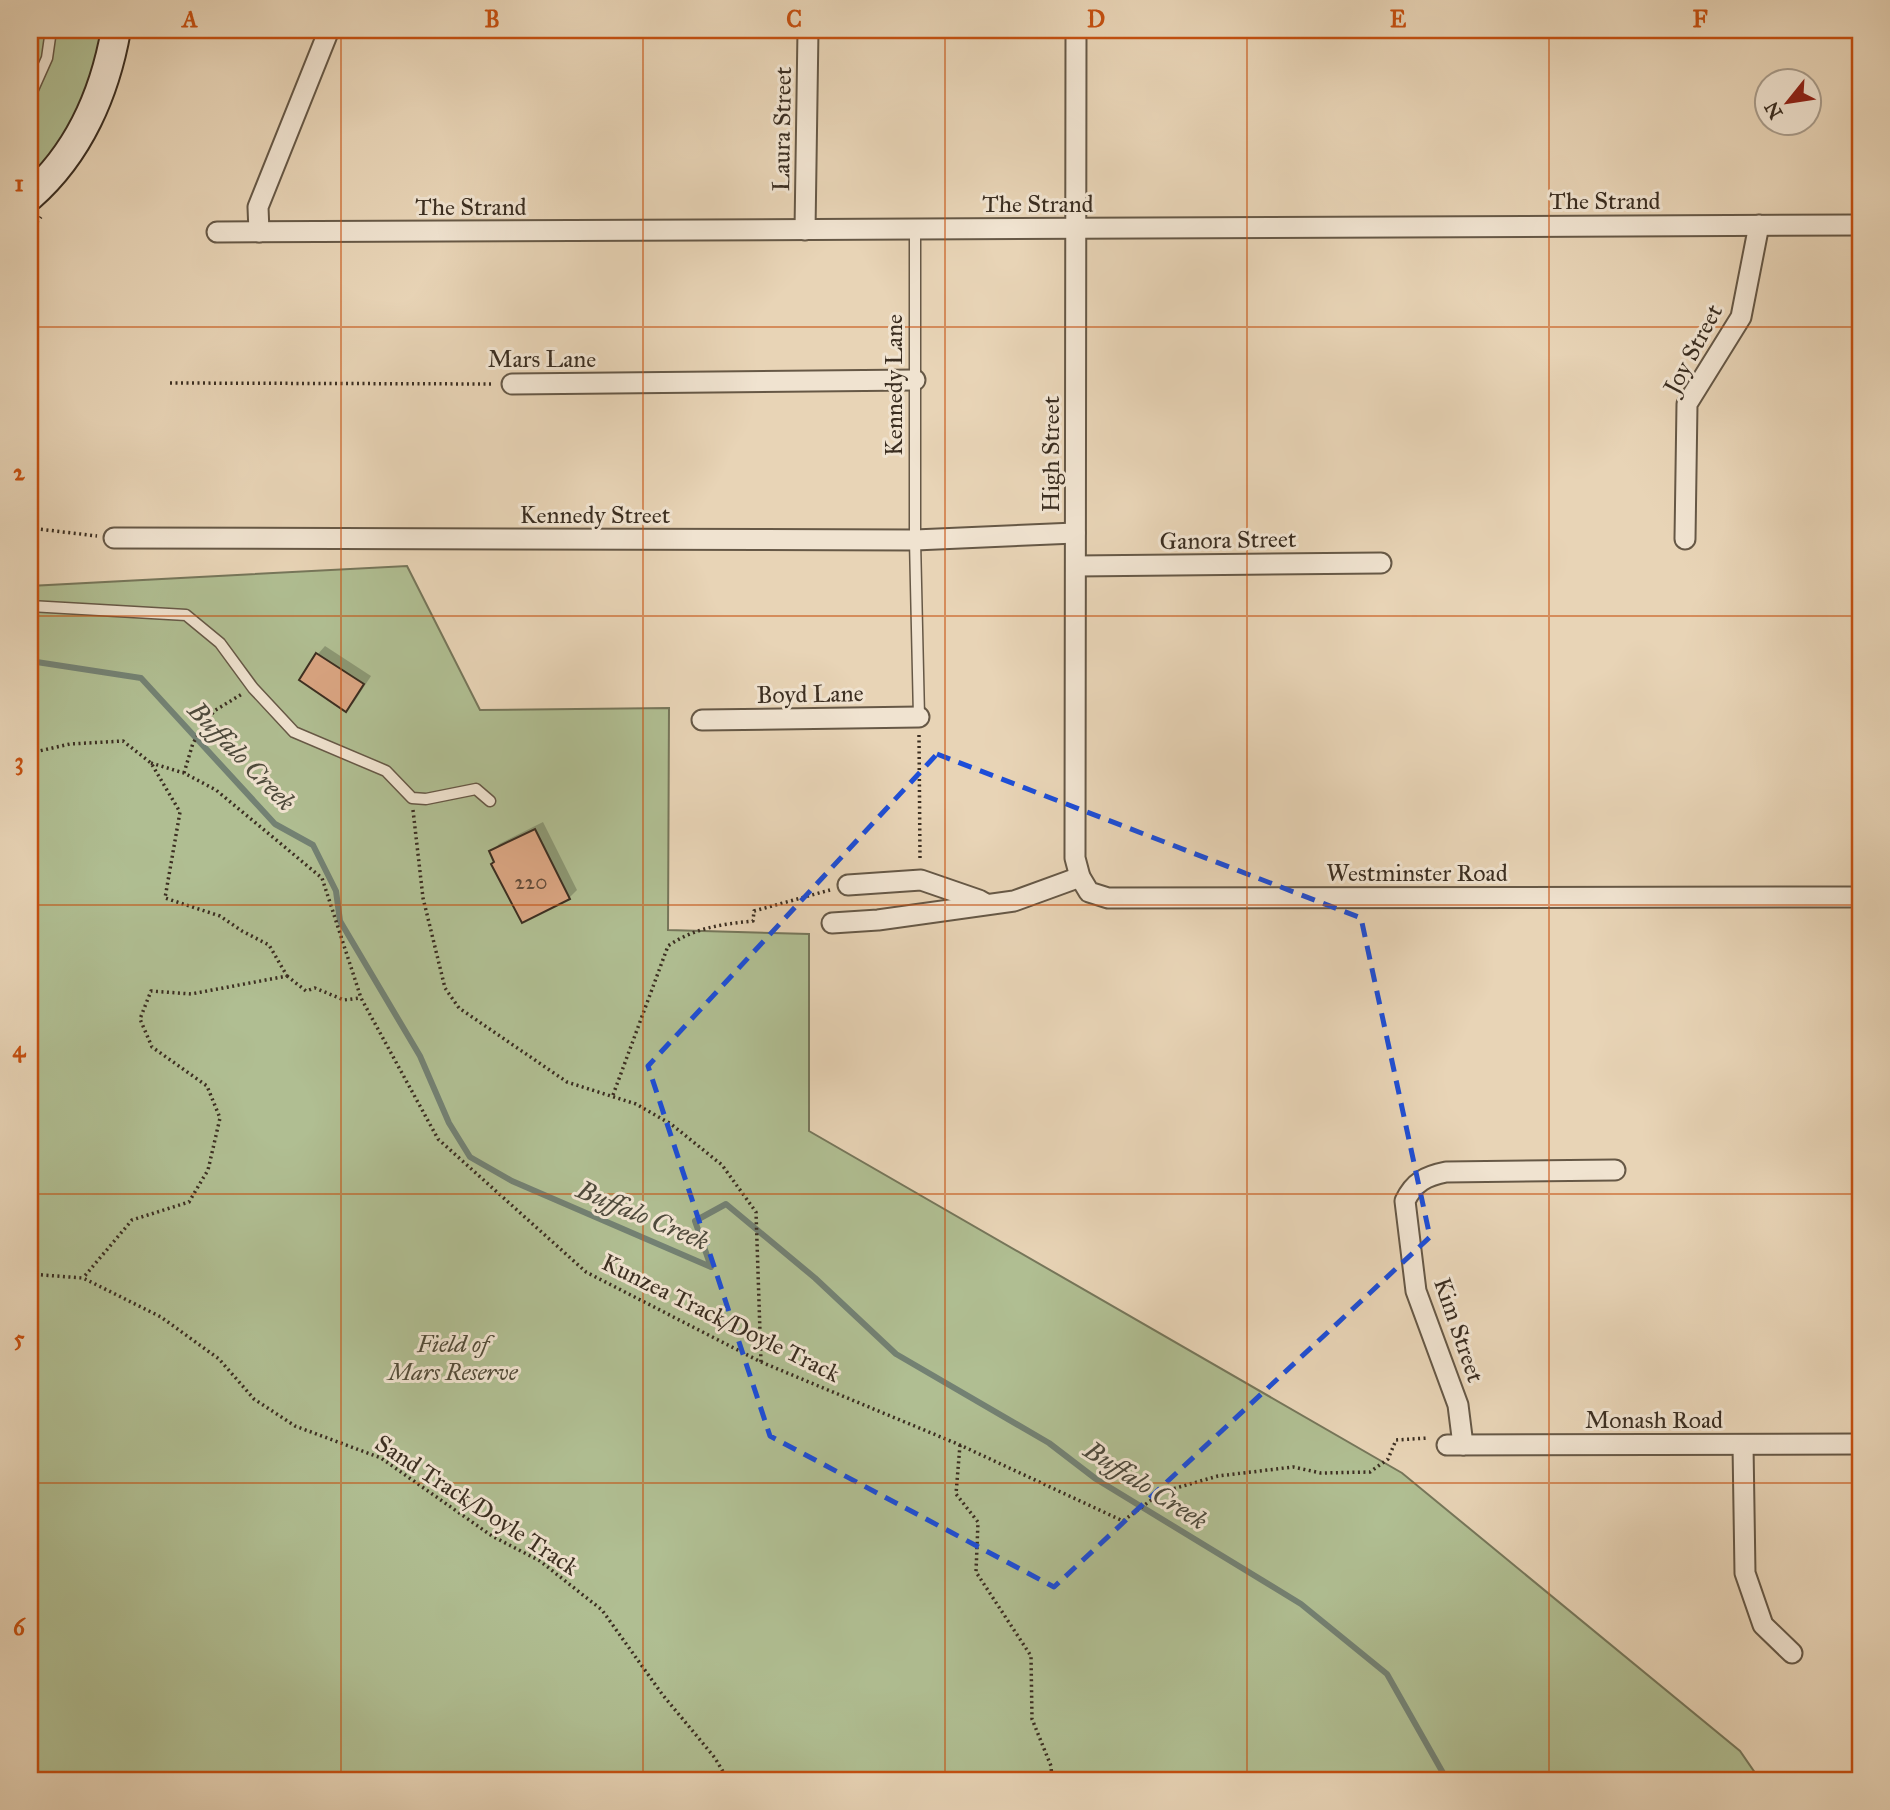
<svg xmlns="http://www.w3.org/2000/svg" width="1890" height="1810" font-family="'IM FELL Great Primer',serif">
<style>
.green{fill:#b0be92;stroke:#76765a;stroke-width:2}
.shadow{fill:#0003}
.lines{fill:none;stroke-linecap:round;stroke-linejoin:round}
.stream{stroke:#738173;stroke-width:6}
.building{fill:#dba683;stroke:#3b2e21;stroke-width:2}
.lane-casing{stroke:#665846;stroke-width:13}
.street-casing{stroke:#665846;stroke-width:23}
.secondary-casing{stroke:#3b2e21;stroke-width:32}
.path{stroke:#3b2e21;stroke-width:3.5;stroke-dasharray:2 3.5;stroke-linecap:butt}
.lane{stroke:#f0e3d0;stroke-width:10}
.street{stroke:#f0e3d0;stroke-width:19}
.secondary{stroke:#f0e3d0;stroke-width:28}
.marked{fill:none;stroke:#1d4ed8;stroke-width:5;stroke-dasharray:14 9;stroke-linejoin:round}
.grid{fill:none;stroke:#c55010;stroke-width:2;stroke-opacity:0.55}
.labels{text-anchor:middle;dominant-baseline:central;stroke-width:6;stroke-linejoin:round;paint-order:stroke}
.number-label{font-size:21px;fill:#634c3a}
.street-label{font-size:24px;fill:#3b2e21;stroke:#f0e3d0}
.park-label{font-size:24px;font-style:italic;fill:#524b38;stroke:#f0e3d0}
.water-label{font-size:26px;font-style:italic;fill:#4e4a3c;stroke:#f0e3d0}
.neatline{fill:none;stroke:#c55010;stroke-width:2.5}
.grid-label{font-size:23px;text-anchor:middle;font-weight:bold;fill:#c55010}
</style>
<rect width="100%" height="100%" fill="#e8d4b6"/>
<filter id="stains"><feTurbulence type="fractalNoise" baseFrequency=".00286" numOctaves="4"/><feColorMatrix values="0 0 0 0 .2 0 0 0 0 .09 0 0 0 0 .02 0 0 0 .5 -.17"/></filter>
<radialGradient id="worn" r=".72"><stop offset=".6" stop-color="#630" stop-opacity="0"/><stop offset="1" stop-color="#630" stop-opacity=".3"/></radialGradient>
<!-- green -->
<g class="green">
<path d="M30 30H107L76 125 30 180Z"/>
<path d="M407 566 480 710 669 708 668 930 809 934V1131L1402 1473 1740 1751 1760 1780H30V586Z"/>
</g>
<!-- shadow -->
<g class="shadow">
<path d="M325 646 371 676 354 702 346 710 302 679 318 654Z"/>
<path d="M543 822 577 890 569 898 496 862 492 852 499 844Z"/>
</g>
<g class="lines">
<!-- stream -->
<path class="stream" d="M30 661 141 678 275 824 313 845 336 891 340 921 420 1056 449 1123 470 1157 512 1181 711 1267 695 1221 726 1204 815 1278 896 1354 1049 1443 1096 1479 1301 1604 1387 1674 1447 1780"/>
</g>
<!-- building -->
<g class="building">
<path d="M316 653 364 684 346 712 299 680Z"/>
<path d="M535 829 570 899 522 923 491 864 494 862 489 851Z"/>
</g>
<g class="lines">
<!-- lane casing -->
<g class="lane-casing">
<g id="lane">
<path d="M30 96 47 58 51 30"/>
<path d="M915 229V540L919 717"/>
<path d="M30 606 186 615 220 643 253 688 294 732 386 771 412 798 426 799 476 789 490 801"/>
</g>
</g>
<!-- street casing -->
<g class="street-casing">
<g id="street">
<path d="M1076 30 1075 858 1080 877 1089 892 1108 898 1860 897"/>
<path d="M805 230 808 30"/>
<path d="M217 232 1860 225"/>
<path d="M259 232 258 207 329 30"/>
<path d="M512 384 915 380"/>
<path d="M114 538 915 540 1075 533"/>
<path d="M1685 539 1687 404 1741 317 1759 225"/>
<path d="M1076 566 1381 563"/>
<path d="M702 720 919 717"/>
<path d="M848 885 921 880 979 900 986 904"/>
<path d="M832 923 878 920 1014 901 1080 877"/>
<path d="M1447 1445 1860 1444"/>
<path d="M1463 1445 1458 1405 1416 1291 1405 1201C1414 1182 1426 1176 1446 1172L1615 1170"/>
<path d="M1743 1445 1745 1573 1763 1625 1792 1653"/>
</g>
</g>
<!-- secondary casing -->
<g class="secondary-casing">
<path id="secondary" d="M30 196C79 153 105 92 116 30"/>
</g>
<!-- path -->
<g class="path">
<path d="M30 231 41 217"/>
<path d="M170 383 492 384"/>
<path d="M30 528 97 536"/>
<path d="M919 735 920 860"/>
<path d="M30 753 70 744 123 741 151 763 180 812 165 898 220 916 242 931 269 945 287 976 191 994 151 991 140 1019 152 1047 207 1086 220 1118 208 1170 189 1202 132 1220 83 1278"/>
<path d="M151 763 184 773 216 790 322 878 361 998 438 1139 586 1272 761 1362 960 1445 1123 1521 1162 1492 1218 1476 1293 1467 1321 1473 1370 1472 1388 1459 1396 1440 1428 1438"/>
<path d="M184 773 193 743 214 711 242 694"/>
<path d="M413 810 423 898 445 988 459 1008 567 1082 636 1104 671 1124 722 1165 756 1212 761 1362"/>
<path d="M287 976 306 991 315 988 344 1000 360 998"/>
<path d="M613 1095 668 946C694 928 722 924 753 921L754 911 830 890"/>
<path d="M30 1274 83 1278 161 1317 219 1359 254 1399 295 1426 381 1458 492 1536 540 1561 602 1610 662 1694 715 1758 728 1780"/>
<path d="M960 1445 956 1494 978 1522 976 1572 1031 1656 1032 1719 1051 1766 1052 1780"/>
</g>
<!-- lane -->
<use href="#lane" class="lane"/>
<!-- street -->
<use href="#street" class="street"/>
<!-- secondary -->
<use href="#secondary" class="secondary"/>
</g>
<!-- marked area -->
<path class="marked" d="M937 754 1361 918 1430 1237 1054 1587 770 1436 648 1066Z"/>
<!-- grid -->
<path class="grid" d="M341 30V1780M643 30V1780M945 30V1780M1247 30V1780M1549 30V1780M30 327H1860M30 616H1860M30 905H1860M30 1194H1860M30 1483H1860"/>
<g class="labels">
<!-- number labels -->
<g class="number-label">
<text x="531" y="882">220</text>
</g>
<!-- street labels -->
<g class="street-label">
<text transform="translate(782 129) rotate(-89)">Laura Street</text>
<text x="1605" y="201">The Strand</text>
<text x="1038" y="204">The Strand</text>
<text x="471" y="207">The Strand</text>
<text transform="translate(1693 349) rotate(-62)">Joy Street</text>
<text x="542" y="359">Mars Lane</text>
<text transform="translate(894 385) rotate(-90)">Kennedy Lane</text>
<text transform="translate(1051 454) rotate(-90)">High Street</text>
<text x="595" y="515">Kennedy Street</text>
<text transform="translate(1228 540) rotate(-1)">Ganora Street</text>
<text transform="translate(810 694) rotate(-1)">Boyd Lane</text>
<text x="1417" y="873">Westminster Road</text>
<text transform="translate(721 1318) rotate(26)">Kunzea Track/Doyle Track</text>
<text transform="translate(1459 1330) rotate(71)">Kim Street</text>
<text x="1654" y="1420">Monash Road</text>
<text transform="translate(477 1505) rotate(33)">Sand Track/Doyle Track</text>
</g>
<!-- park labels -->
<g class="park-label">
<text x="453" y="1344">Field of<tspan x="453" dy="28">Mars Reserve</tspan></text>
</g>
<!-- water labels -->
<g class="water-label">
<text transform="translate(242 756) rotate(46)">Buffalo Creek</text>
<text transform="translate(643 1215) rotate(23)">Buffalo Creek</text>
<text transform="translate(1146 1485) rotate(33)">Buffalo Creek</text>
</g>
</g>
<!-- margin -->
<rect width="1890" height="1810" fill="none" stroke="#e8d4b6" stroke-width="77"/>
<!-- north arrow -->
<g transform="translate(1788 102) rotate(240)"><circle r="33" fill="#f0e3d0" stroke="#a89b8a" stroke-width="2"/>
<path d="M0-5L12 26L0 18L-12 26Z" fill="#8f2418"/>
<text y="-10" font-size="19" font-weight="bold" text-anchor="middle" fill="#3b2e21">N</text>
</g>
<rect x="38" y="38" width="1814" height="1734" class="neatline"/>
<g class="grid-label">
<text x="190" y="27">A</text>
<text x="492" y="27">B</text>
<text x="794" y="27">C</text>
<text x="1096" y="27">D</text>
<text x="1398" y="27">E</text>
<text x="1700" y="27">F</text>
<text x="19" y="191">1</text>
<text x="19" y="480">2</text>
<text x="19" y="769">3</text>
<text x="19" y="1057">4</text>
<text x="19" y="1346">5</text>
<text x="19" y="1635">6</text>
</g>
<rect width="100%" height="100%" filter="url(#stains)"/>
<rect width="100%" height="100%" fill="url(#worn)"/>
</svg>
